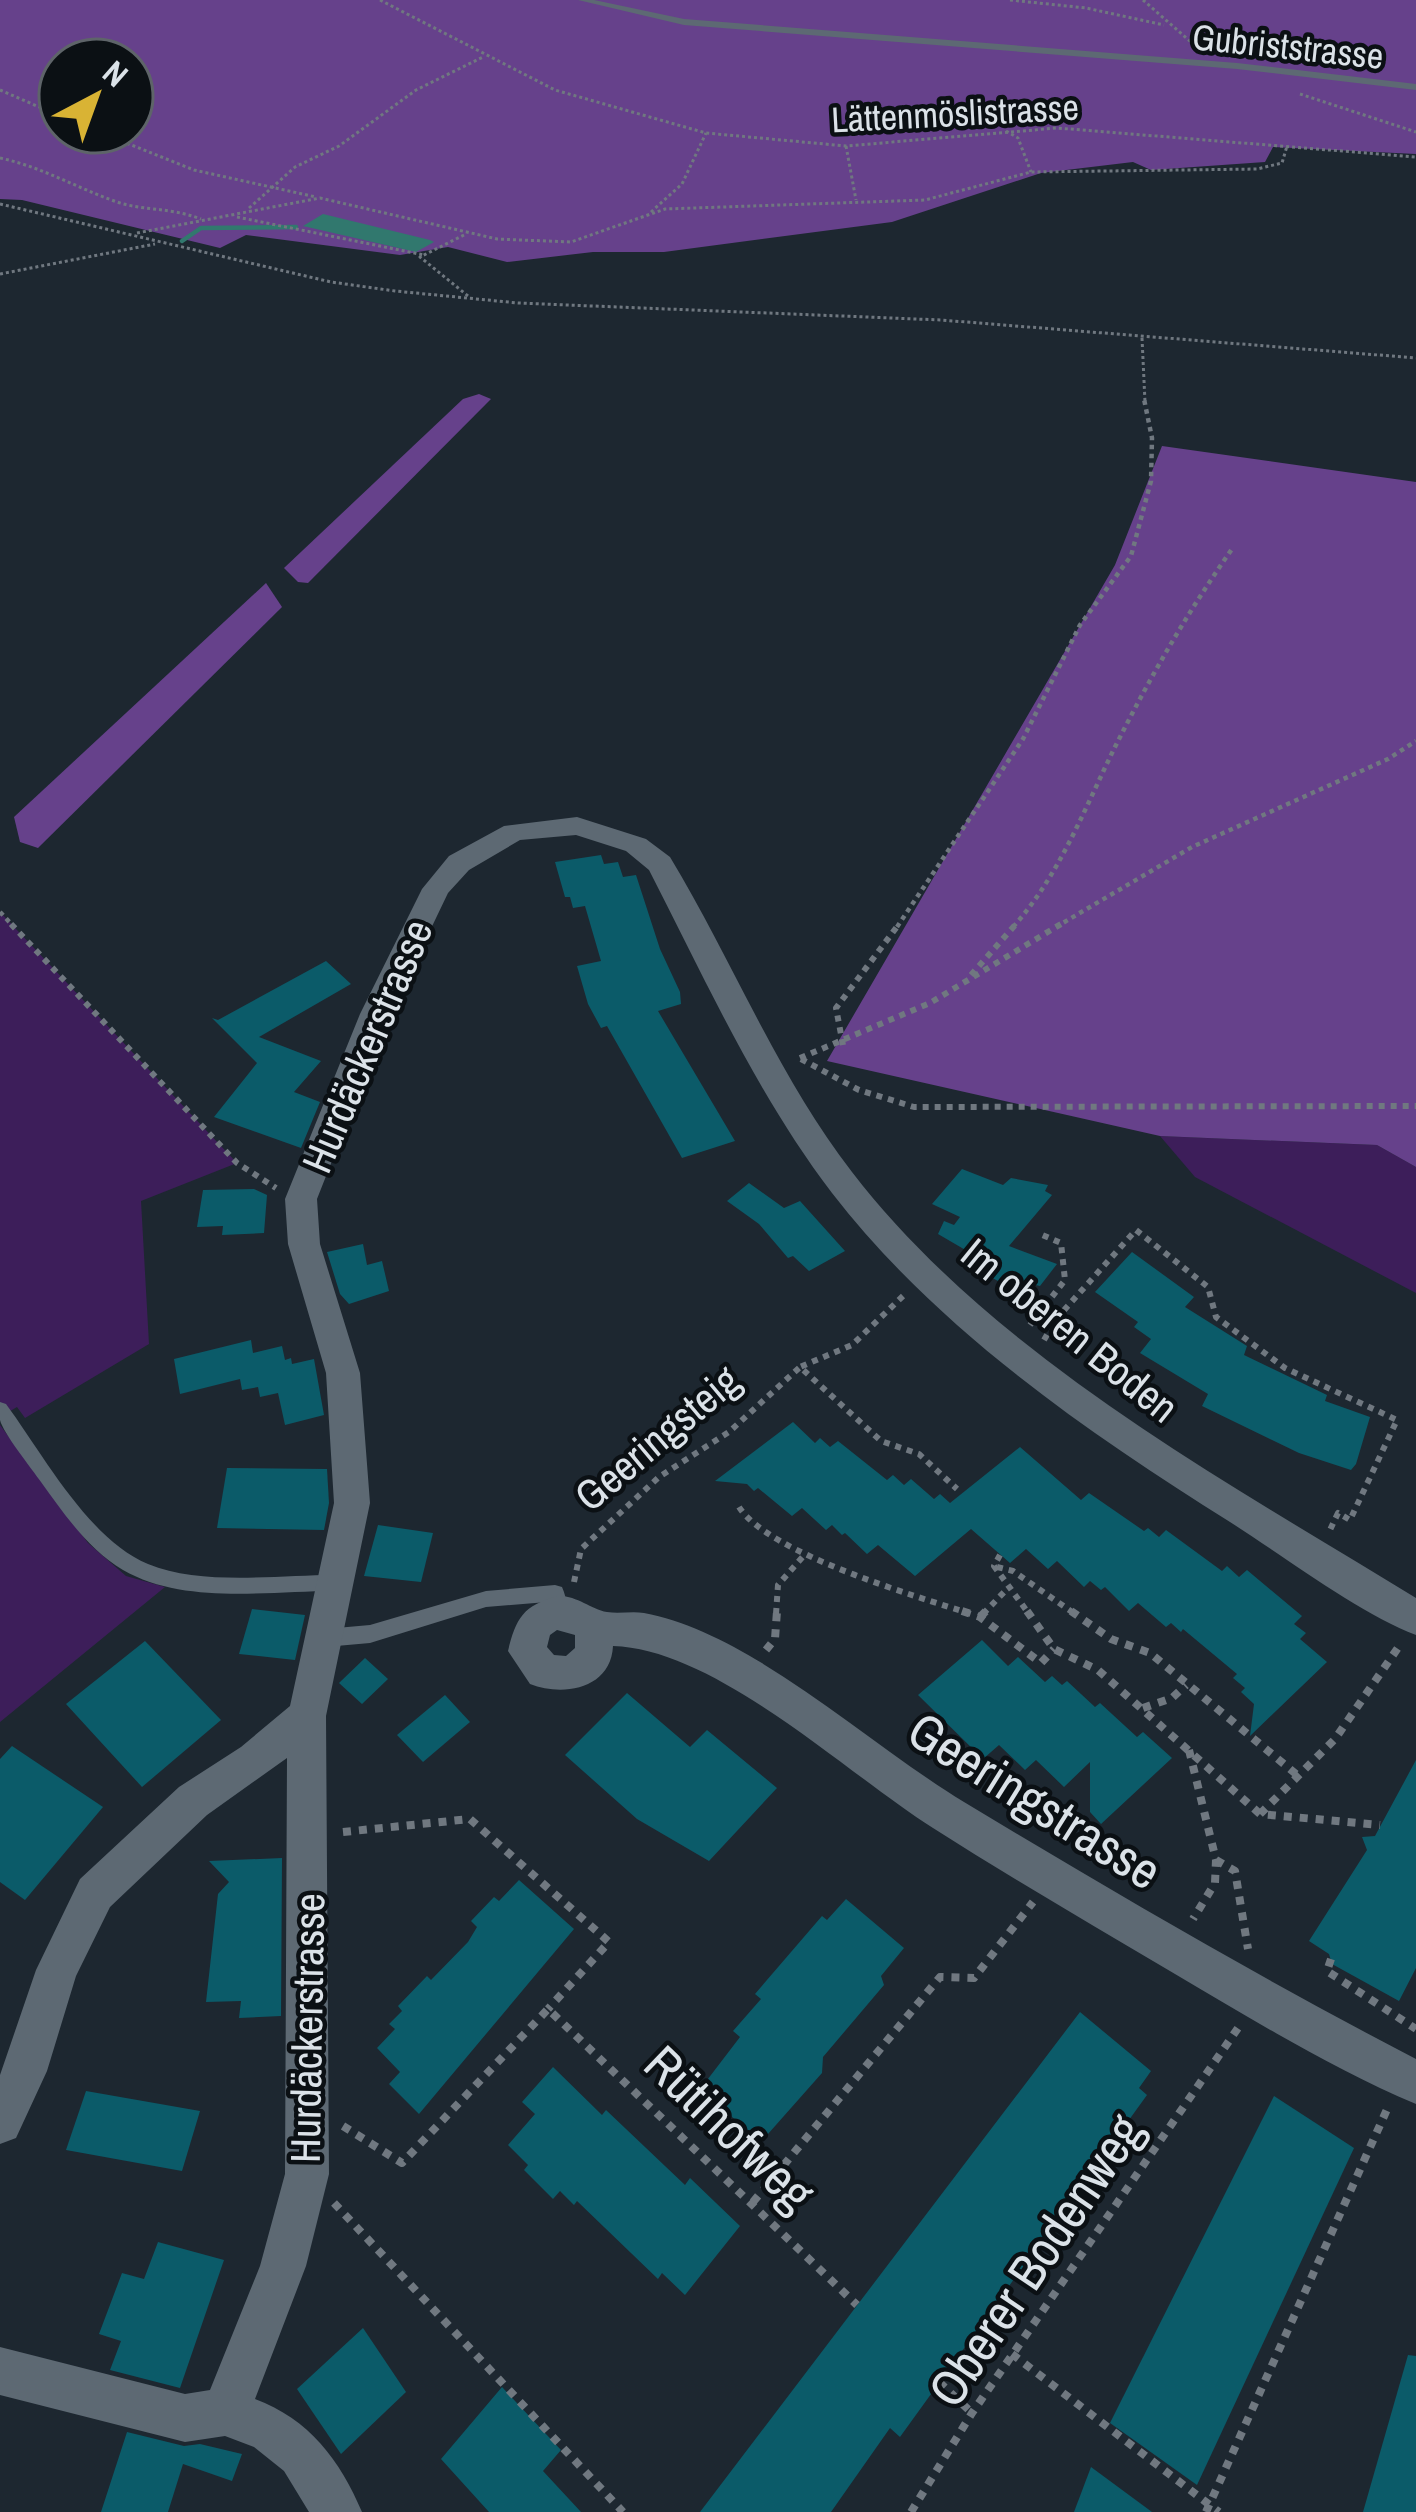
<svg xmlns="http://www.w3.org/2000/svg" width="1416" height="2512" font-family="'Archivo Narrow',sans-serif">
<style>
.green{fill:#3d1e5a}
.forest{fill:#66418b;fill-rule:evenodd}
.water{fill:#31786e}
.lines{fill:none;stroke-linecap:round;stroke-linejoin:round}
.stream{stroke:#31786e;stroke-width:4.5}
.building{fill:#0b5b69}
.path-far3{stroke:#707880;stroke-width:3;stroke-dasharray:3 3;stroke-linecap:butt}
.path-far2{stroke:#707880;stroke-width:4.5;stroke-dasharray:4.5 4.5;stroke-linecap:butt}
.path-far1{stroke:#707880;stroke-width:6;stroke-dasharray:6 6;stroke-linecap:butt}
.path{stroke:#707880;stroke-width:8;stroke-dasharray:8 8;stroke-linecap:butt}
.lane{fill:#5d6973;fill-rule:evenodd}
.street{fill:#5d6973;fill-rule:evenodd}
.labels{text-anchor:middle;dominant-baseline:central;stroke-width:9;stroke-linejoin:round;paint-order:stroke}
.far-street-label{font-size:36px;fill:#dbe2e8;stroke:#0b1014}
.street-label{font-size:42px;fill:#dbe2e8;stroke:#0b1014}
.near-street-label{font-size:51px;fill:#dbe2e8;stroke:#0b1014}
</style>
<rect width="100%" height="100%" fill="#1d2730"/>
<!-- green -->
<g class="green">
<path d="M0 912 237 1163 141 1201 149 1344 25 1418 17 1407 0 1417Z"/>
<path d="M1160 1136 1377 1145 1416 1167V1293L1195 1177Z"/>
<path d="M0 1425 88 1543 126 1576 165 1587 0 1722Z"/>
</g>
<!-- forest -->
<g class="forest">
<path d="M0 0H1416V154L1273 147 1265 162 1151 170 1133 162 1041 173 892 222 664 252H593L507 262 448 247 400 255 246 235 220 248 22 200 0 199ZM60 60H132V132H60Z"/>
<path d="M479 394 491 399 308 583 298 582 284 568 463 399Z"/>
<path d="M1162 446 1416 482V1167L1377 1145 1160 1136 827 1061 1115 565Z"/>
<path d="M266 583 282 607 38 848 20 842 14 817Z"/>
</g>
<!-- water -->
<path class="water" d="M323 214 430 240 434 242 416 252 303 226Z"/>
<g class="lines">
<!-- stream -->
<path class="stream" d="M182 241 201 228 296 227"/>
</g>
<!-- building -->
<g class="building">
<path d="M601 855 604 864 618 862 623 877 636 875 660 949 680 992 681 1004 658 1011 735 1141 682 1158 607 1026 601 1028 588 1004 577 966 601 961 585 906 573 908 570 897H565L555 862Z"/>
<path d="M326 961 351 984 259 1037 321 1061 294 1092 320 1102 301 1148 214 1117 257 1063 212 1018 218 1020Z"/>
<path d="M962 1169 1003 1185 1011 1178 1048 1185 1045 1191 1052 1195 1009 1246 1057 1264 1040 1286 1031 1284 1023 1295 980 1271 986 1262 938 1234 944 1221 954 1225 960 1217 932 1204Z"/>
<path d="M749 1183 784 1208 800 1201 845 1251 809 1271 793 1256 788 1258 759 1224 727 1201Z"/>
<path d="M254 1189 267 1195 264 1233 222 1235 223 1226 197 1227 203 1190Z"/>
<path d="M363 1244 367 1265 382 1261 389 1291 349 1304 340 1294 327 1252Z"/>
<path d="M1132 1252 1194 1297 1185 1307 1247 1346 1244 1355 1327 1395 1325 1401 1370 1417 1356 1464 1351 1470 1299 1453 1202 1406 1208 1394 1140 1353 1151 1339 1134 1327 1138 1322 1095 1292Z"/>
<path d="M251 1340 253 1353 282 1346 285 1360 291 1358 292 1364 314 1359 324 1415 285 1425 278 1393 260 1397 258 1387 242 1390 240 1379 180 1394 174 1359Z"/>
<path d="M793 1422 815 1443 820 1438 830 1447 838 1441 887 1480 893 1475 904 1485 911 1479 934 1499 940 1494 950 1503 1020 1447 1081 1500 1089 1493 1144 1531 1148 1528 1159 1537 1166 1530 1222 1571 1227 1566 1239 1577 1247 1570 1302 1616 1294 1624 1306 1633 1300 1639 1327 1662 1250 1736 1254 1704 1241 1692 1245 1688 1233 1678 1237 1674 1183 1629 1181 1632 1171 1623 1166 1627 1138 1603 1129 1611 1105 1587 1101 1590 1090 1581 1084 1587 1057 1561 1048 1569 1026 1549 1010 1563 971 1529 915 1576 878 1545 867 1554 845 1533 842 1535 832 1525 826 1530 802 1508 792 1516 758 1488 754 1491 747 1484 715 1481Z"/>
<path d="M227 1468 327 1469 329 1503 324 1530 217 1528Z"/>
<path d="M378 1525 433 1533 421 1582 364 1576Z"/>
<path d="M252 1609 305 1615 295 1660 239 1654Z"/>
<path d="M982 1640 1008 1666 1018 1657 1045 1682 1052 1676 1062 1685 1067 1681 1095 1707 1100 1703 1137 1737 1143 1732 1172 1758 1101 1824 1090 1812V1762L1064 1787 1036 1760 1025 1770 999 1745 983 1759 918 1695Z"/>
<path d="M145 1641 221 1720 142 1787 66 1704Z"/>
<path d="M365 1658 388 1679 362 1704 339 1683Z"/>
<path d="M627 1693 690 1747 707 1730 777 1788 709 1861 637 1819 565 1755Z"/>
<path d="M445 1695 470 1722 423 1762 397 1735Z"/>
<path d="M12 1746 103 1807 25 1900 0 1882V1759Z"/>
<path d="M1416 1760V1968L1399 2001 1332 1964 1329 1954 1309 1941 1367 1850 1362 1837 1375 1836Z"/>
<path d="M282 1858 281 2016 239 2018 241 2001 206 2002 218 1894 229 1882 209 1861Z"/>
<path d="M519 1880 574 1929 419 2114 389 2084 400 2072 377 2048 395 2029 389 2024 402 2011 398 2006 427 1976 431 1980 468 1942 477 1927 471 1921 494 1897 499 1901Z"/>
<path d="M846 1899 904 1948 881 1976 884 1985 823 2057 822 2073 760 2143 701 2088 740 2037 733 2031 761 1999 755 1994 822 1916 827 1920Z"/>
<path d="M1080 2012 1151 2071 1139 2088 1147 2095 900 2437 890 2428 831 2512H700Z"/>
<path d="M553 2067 602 2115 606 2110 685 2185 690 2178 740 2226 685 2295 662 2273 658 2279 577 2201 574 2205 560 2191 553 2199 524 2170 528 2165 508 2145 535 2114 522 2102Z"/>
<path d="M86 2091 200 2111 182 2171 66 2150Z"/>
<path d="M1274 2096 1354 2148 1197 2485 1110 2423Z"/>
<path d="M158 2242 224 2260 180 2388 110 2370 121 2341 99 2334 122 2273 144 2279Z"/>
<path d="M363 2328 406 2392 341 2454 297 2389Z"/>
<path d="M1408 2355 1416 2356V2512H1363Z"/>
<path d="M502 2387 561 2450 543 2471 581 2512H489L441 2459Z"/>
<path d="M127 2432 184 2446 200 2444 242 2454 232 2481 183 2464 168 2512H101Z"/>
<path d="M1091 2467 1152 2512H1074Z"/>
</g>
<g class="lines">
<!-- path-far3 -->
<g class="path-far3">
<path d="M380 0 555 90 706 133 846 146 1057 128 1416 157"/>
<path d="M1010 0 1086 8 1164 25"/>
<path d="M1143 0 1191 42"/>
<path d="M0 90 60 116"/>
<path d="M1300 94 1416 132"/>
<path d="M1006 131 1018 138 1031 172"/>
<path d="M99 132 194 170 316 197"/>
<path d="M846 146 856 200"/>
<path d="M0 158C42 167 77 188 117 202 144 211 169 207 201 219"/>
<path d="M0 204 331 282 395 291 518 303 941 320 1416 358"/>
<path d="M249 208 295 167 339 146 416 90 483 57"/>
<path d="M651 212 682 184 706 133"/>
<path d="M237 217 424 255"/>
<path d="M137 233 320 198 497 239 571 242 665 209 925 200 1031 172 1257 169 1282 163 1287 146"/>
<path d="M464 235 420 257 468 296"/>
<path d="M0 274 155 244"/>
<path d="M1142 338 1145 402"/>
</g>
<!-- path-far2 -->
<g class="path-far2">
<path d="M0 912 14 927"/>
<path d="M897 927 1023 739 1080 625 1131 556 1151 481 1152 438 1144 399"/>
<path d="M1013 927C1059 876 1084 810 1114 749 1149 679 1187 613 1232 549"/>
<path d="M1056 927 1192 847 1388 759 1416 741"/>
</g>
<!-- path-far1 -->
<g class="path-far1">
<path d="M11 924 237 1163 276 1188"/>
<path d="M971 975 1016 924"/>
<path d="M843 1045 836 1008 899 924"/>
<path d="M800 1058 930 1003 1061 924"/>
<path d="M801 1059 859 1090 914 1107 1416 1106"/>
<path d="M903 1296 852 1345 800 1367 881 1441 919 1454 957 1489"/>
<path d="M1030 1325 1065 1280 1061 1243 1040 1234"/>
<path d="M1044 1340 1057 1318 1136 1230 1208 1287 1216 1317 1285 1368 1397 1420 1350 1520 1338 1513 1329 1532"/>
<path d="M739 1507C769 1554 916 1596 971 1614"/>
<path d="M1000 1555 994 1566 1029 1614"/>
<path d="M997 1567 1013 1571 1075 1614"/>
<path d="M574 1582 581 1549 659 1477 729 1432 800 1367"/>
<path d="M776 1614 778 1585 806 1553"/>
<path d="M983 1614 1007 1589"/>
</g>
<!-- path -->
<g class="path">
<path d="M962 1611 980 1617 1041 1663 1054 1649"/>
<path d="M1027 1611 1054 1649 1098 1670 1260 1814 1380 1825"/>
<path d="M1071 1611 1111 1639 1150 1653 1296 1774"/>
<path d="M980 1617 986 1611"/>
<path d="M766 1650 775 1639 777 1611"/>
<path d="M1143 1708 1172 1698 1186 1685"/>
<path d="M1189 1750 1216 1860 1215 1883 1193 1919"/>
<path d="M1260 1814 1335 1739 1402 1642"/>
<path d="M343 1832 470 1819 609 1942 548 2009"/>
<path d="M1216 1860 1235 1871 1248 1949"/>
<path d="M1331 1959 1327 1971 1416 2029"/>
<path d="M343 2126 402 2163 548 2009 857 2305"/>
<path d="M753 2202 940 1977 974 1978 1033 1902"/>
<path d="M334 2203 623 2512"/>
<path d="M1012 2354 1219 2512"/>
<path d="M939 2382 972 2413"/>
<path d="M911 2512 972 2413 1238 2028"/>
<path d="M1206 2512 1389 2105"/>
</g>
<!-- lane -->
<g class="lane">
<path d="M578 0H594L684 19 1237 63 1416 84V90L1237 69 684 25Z"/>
<path d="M0 1402 6 1404C43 1454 88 1539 148 1564 201 1586 277 1575 334 1575L341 1577 343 1583 341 1589 334 1591C267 1591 184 1605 123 1570 89 1550 64 1514 41 1482 32 1469 3 1433 0 1420 0 1414 0 1408 0 1402Z"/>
<path d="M555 1585 562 1587C566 1596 569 1609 565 1618L558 1620 551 1618 547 1602 486 1607 370 1643 325 1647 318 1644 316 1638 318 1632 325 1629 370 1625 486 1591Z"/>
</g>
<!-- street -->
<g class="street">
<path d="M577 817 646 839 670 857C733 961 777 1075 852 1172 993 1355 1222 1479 1416 1598V1635C1360 1614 1282 1555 1230 1522 1087 1432 937 1329 832 1193 757 1095 705 979 649 870L626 851 576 835 520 840 469 870 448 893 390 1014 317 1199 320 1244 360 1373 370 1503 326 1716 329 2174 306 2266 255 2399C309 2419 340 2460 362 2512H309L284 2471 254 2447 225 2436 185 2442 0 2395V2347L185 2394 210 2390 260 2266 285 2174 287 1758 207 1815 110 1907 76 1976 47 2071 16 2138 0 2144V2075L36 1970 80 1879 179 1787 241 1747 290 1706 334 1503 326 1373 288 1244 285 1199 360 1014 422 889 449 856 504 826Z"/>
<path d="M557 1596C577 1595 590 1609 607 1612 619 1614 632 1611 644 1613 750 1632 871 1746 964 1802 1113 1892 1262 1979 1416 2059V2104C1333 2069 1253 2020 1175 1974 1094 1926 1013 1879 933 1828 846 1773 716 1649 613 1646 611 1689 563 1697 530 1684L508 1651C516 1618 523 1606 557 1596ZM557 1630 575 1635V1648L566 1656 554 1655 547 1647 550 1635Z"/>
</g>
</g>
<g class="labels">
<!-- far-street labels -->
<g class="far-street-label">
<text transform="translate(1288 46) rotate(6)">Gubriststrasse</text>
<text transform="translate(955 113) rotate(-3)">Lättenmöslistrasse</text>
</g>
<!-- street labels -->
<g class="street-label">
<text transform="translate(367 1046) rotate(-67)">Hurdäckerstrasse</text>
<text transform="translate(1070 1330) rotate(39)">Im oberen Boden</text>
<text transform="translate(657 1438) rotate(-40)">Geeringsteig</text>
<text transform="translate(307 2028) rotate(-89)">Hurdäckerstrasse</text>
</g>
<!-- near-street labels -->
<g class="near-street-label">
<text transform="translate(1035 1800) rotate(32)">Geeringstrasse</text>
<text transform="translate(730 2128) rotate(44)">Rütihofweg</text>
<text transform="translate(1035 2260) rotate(-56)">Oberer Bodenweg</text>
</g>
</g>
<!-- north arrow -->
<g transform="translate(96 96) rotate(41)"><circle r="57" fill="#0b1014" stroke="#5e6469" stroke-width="3"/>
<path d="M0-9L21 45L0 30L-21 45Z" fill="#d9b334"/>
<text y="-18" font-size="33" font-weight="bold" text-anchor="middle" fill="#dbe2e8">N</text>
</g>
</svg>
